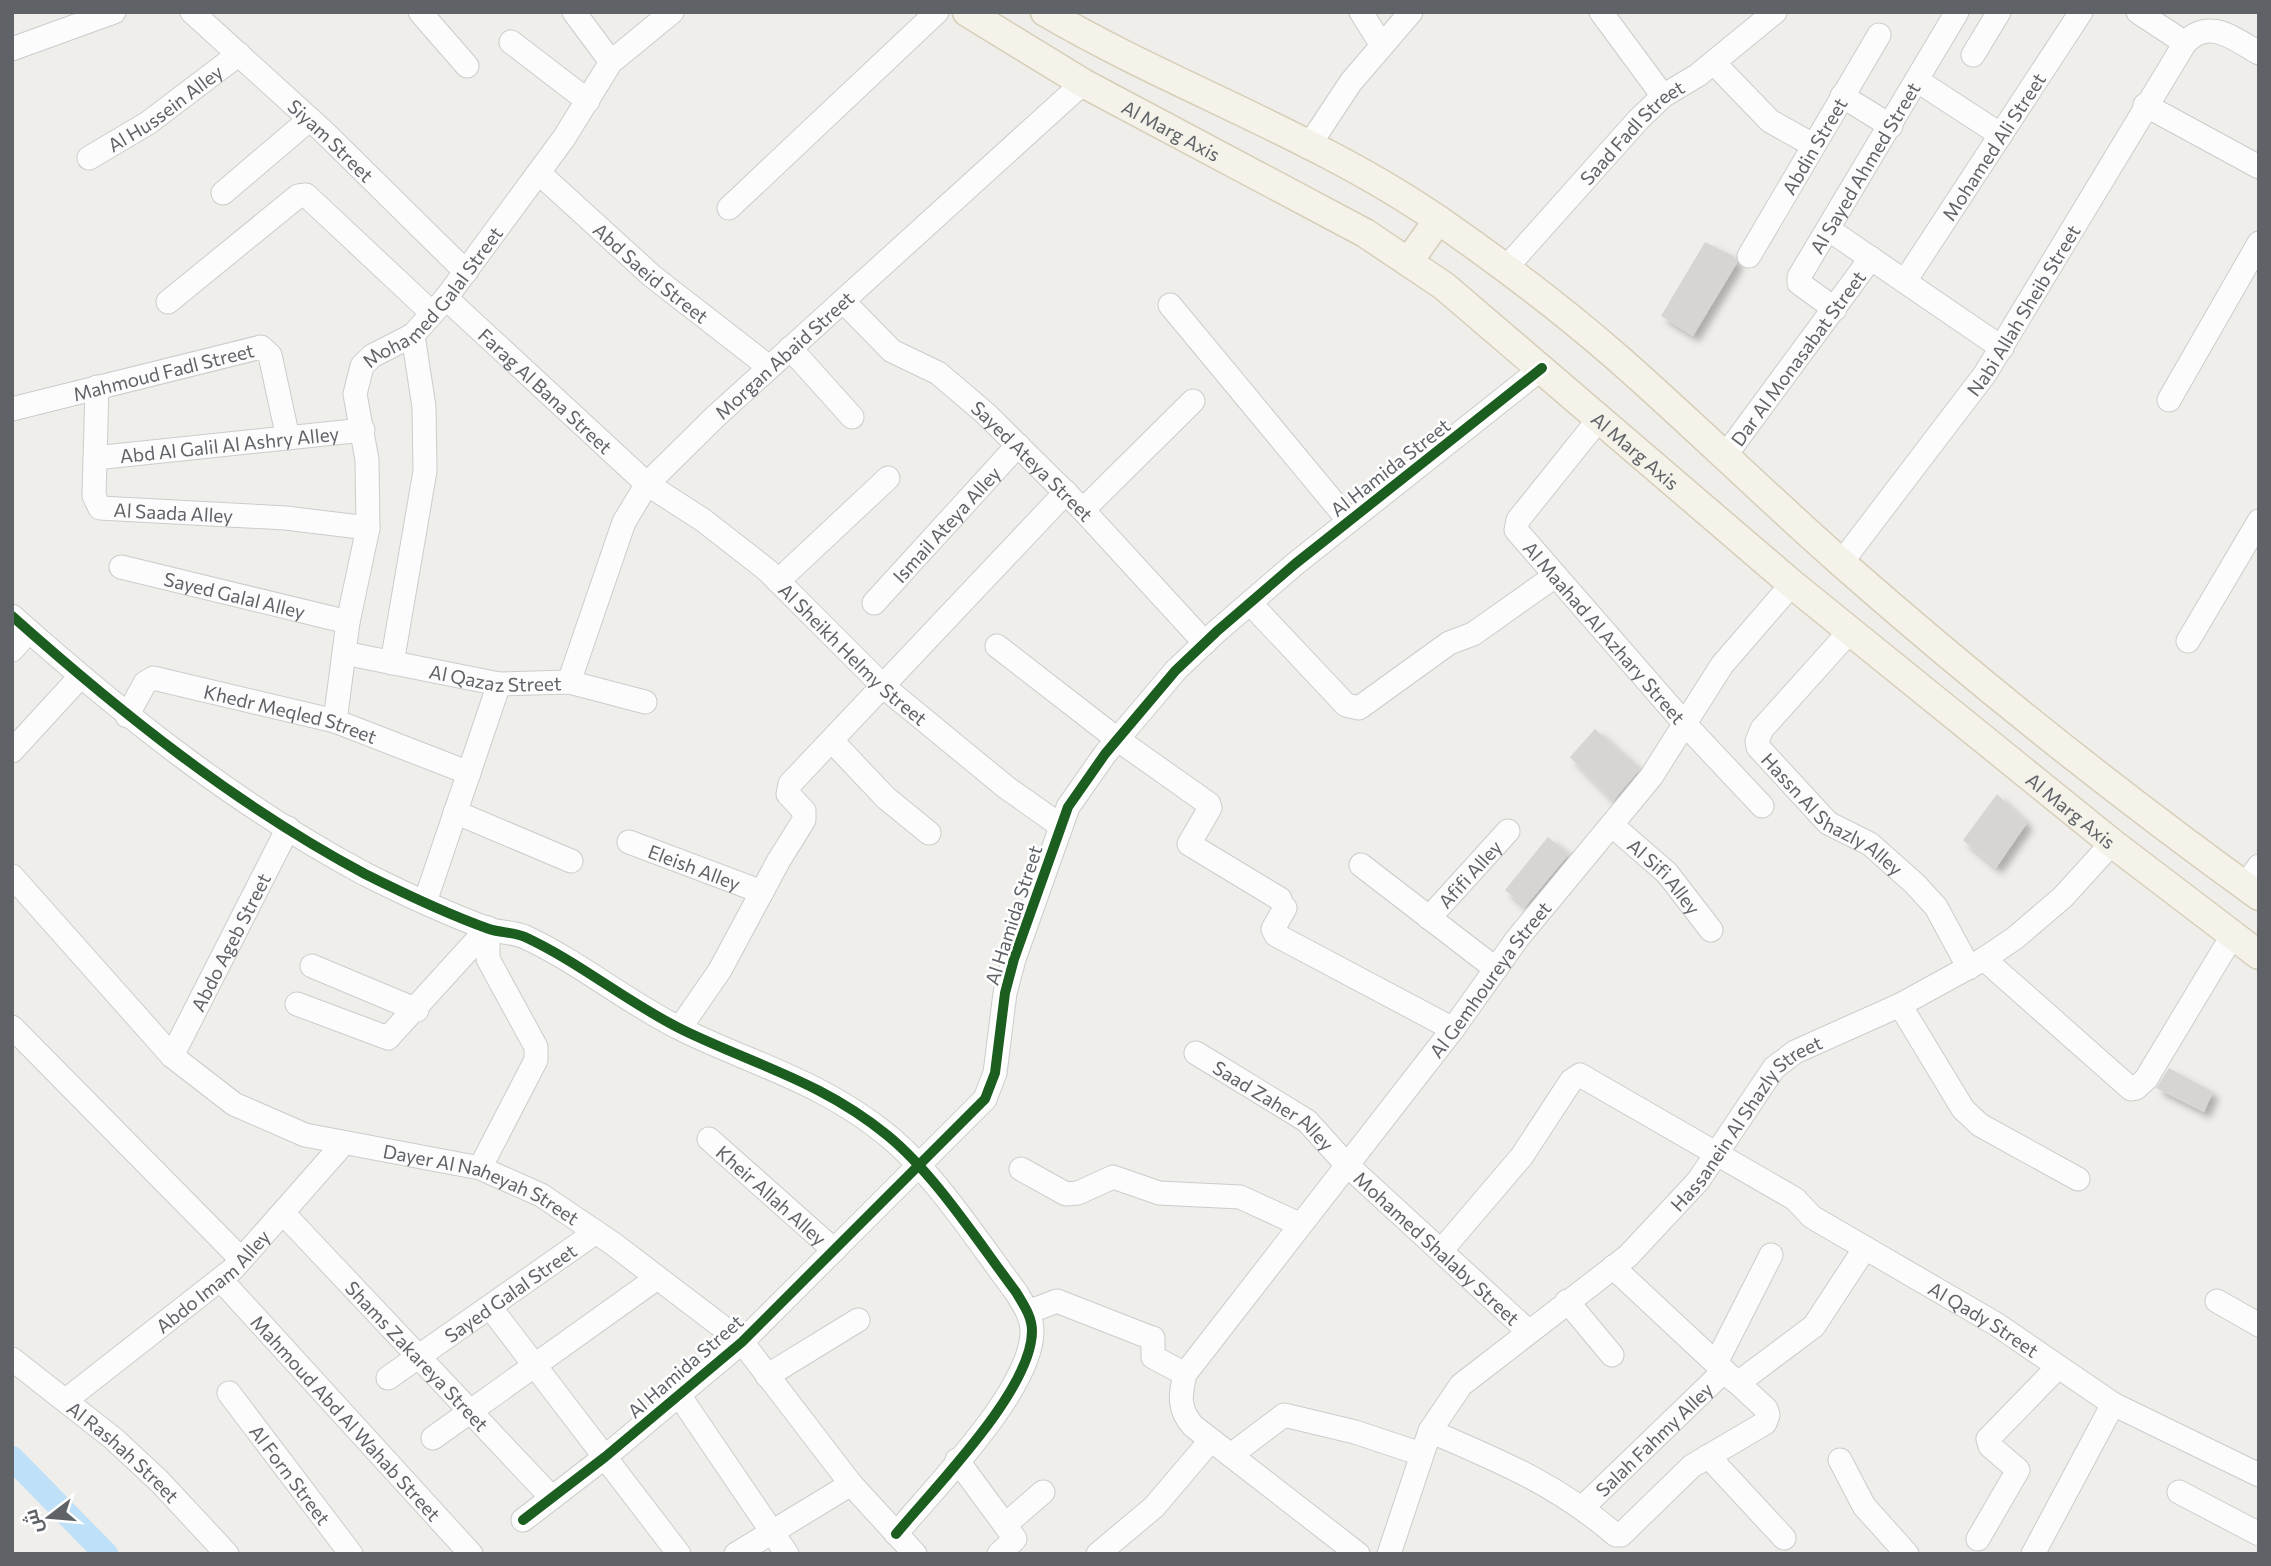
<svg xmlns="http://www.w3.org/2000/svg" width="2271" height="1566" font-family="Commissioner,Cairo,sans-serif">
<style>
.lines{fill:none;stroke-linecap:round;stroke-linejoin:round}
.canal{stroke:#bfe0f9;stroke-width:24}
.building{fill:#d6d5d3;filter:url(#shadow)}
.minor-casing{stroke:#cbcccc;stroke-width:25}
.major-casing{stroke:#d7ceb8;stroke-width:31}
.minor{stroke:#fdfcfc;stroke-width:23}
.major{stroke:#f4f2e9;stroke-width:28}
.cycleway-casing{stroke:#fff;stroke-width:15}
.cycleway{stroke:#1b5e20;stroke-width:10}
.labels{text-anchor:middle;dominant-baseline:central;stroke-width:5;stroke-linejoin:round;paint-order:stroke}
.street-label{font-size:19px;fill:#5f6368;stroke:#fff}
</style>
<defs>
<filter id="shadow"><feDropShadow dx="6" dy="6" stdDeviation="3.5" flood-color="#0004"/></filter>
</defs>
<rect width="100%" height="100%" fill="#efeeea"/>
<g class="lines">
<!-- canal -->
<path class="canal" d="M12 1458 106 1554"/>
</g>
<!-- building -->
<g class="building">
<path d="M1705 242 1735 257 1737 263 1693 336 1661 316Z"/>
<path d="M1595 729 1640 769 1613 801 1570 757Z"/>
<path d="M1997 794 2027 823 1996 868 1963 840Z"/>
<path d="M1548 837 1569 854 1525 907 1505 890Z"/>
<path d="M2169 1068 2213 1092 2204 1112 2156 1088Z"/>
</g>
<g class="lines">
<!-- minor casing -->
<g class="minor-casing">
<g id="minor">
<path id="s1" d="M192 12 324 132 466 272"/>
<path d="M420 12 467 66"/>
<path d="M574 12 611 62"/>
<path d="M1361 12 1381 44"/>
<path d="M1601 12 1663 96"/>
<path d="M2138 12 2185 43"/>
<path d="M511 42 588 101"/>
<path d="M12 49 114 12"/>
<path d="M1973 55 1999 12"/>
<path d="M1714 63 1770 121 1813 145"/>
<path d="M1918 81 2001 135"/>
<path d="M1842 96 1891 126"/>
<path d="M2145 105 2259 167"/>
<path d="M1308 147 1351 82 1411 12"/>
<path id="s2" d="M89 158 148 123 239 54"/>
<path id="s3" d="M539 173 652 276 769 367"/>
<path d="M223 193 310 119"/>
<path d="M729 208 937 12"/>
<path d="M1828 229 2002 348"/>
<path id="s4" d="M1749 256 1879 35"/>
<path id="s5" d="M1505 269 1638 120 1663 96 1698 75 1775 12"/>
<path id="s6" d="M1905 281 2081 12"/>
<path id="s7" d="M446 298 647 484 703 520 767 570 884 687 1007 788 1061 826"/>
<path id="s8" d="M843 301 892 351 938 373 985 413 1083 510 1205 643"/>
<path d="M168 302 298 196 306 195 432 313"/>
<path d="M1170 305 1349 521"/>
<path id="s9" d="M1835 309 1799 283V277L1957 12"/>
<path d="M790 348 852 417"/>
<path id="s10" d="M97 387 94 496 100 508 286 518 368 528"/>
<path d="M2169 400 2259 243"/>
<path id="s11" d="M12 409 261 347 270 355 288 438"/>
<path id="s12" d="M1599 419 1518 520 1516 530 1685 724 1762 806"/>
<path id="s13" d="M1725 456 1871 258"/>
<path id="s14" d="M95 458 363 430"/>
<path d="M1083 510 1193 401"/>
<path id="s15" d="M1841 563 1985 374 2185 43C2209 17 2234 39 2259 53"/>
<path id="s16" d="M121 567 348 622"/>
<path d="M778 581 888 478"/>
<path id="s17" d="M874 603 1018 445"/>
<path d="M1250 603 1346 705 1359 708 1449 643 1473 634 1555 576"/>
<path d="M12 616C122 714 236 805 365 874 405 894 447 914 489 929 501 933 514 932 525 937 581 963 629 1004 685 1031 758 1066 822 1082 887 1135 934 1173 979 1243 1016 1292 1023 1304 1032 1316 1032 1331 1032 1390 934 1488 896 1534"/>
<path id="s18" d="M1850 631 1762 729 1757 741 1758 747 1828 823 1870 844 1915 884 1936 907 1969 968"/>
<path d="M2188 641 2259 521"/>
<path d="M997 646 1117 739 1209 804 1210 808 1189 844 1280 899"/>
<path d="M12 650 29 631"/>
<path id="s19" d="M344 653 499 684 569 682 645 702"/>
<path d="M392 663 425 471 424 407 413 335"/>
<path id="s20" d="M569 682 624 522 647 484 716 416 1083 83"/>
<path id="s21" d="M127 716 145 683 153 678 335 721 469 773"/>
<path id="s22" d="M335 721 348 622 368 528 367 460 355 394 362 366 372 356 413 335 446 298 564 138 611 62 672 12"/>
<path d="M832 741 886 798 929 833"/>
<path d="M12 751 80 677"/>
<path d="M455 812 571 861"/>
<path id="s23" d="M1613 826 1667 873 1711 930"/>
<path id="s24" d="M629 842 762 892"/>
<path d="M1361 865 1496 969"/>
<path id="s25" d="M12 876 172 1056 234 1104 305 1135 480 1168 541 1195 612 1243 742 1342 851 1484 915 1554"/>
<path d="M2245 886 2259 866"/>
<path d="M425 902 499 684"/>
<path d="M1285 908 1273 929 1276 935 1453 1029"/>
<path id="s26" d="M1429 918 1508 831"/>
<path d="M1984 959 2131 1089 2136 1088 2146 1079 2232 936"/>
<path d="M312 966 417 1010"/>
<path d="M297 1004 388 1038 488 928"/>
<path d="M1900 1005 1963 1109 1980 1125 2078 1179"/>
<path d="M12 1027 241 1259"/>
<path d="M680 1028 720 970 779 860 804 820V811L788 794 790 784 1066 492"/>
<path id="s27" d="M1196 1053 1307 1121 1346 1164 1528 1331"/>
<path id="s28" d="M172 1056 288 828"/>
<path id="s29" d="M709 1139 834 1250"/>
<path d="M480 1168 536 1060V1047L488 959V928"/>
<path d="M1021 1169 1066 1194 1078 1193 1113 1177 1159 1193 1240 1197 1299 1224"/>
<path id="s30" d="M283 1213 552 1498"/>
<path id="s31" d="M1441 1251 1522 1156 1571 1081 1580 1075 1795 1199 1812 1217 1996 1324 2113 1404 2259 1475"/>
<path d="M1613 1267 1735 1381"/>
<path id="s32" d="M221 1280 471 1554"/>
<path d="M1567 1301 1612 1355"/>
<path d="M2217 1301 2259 1325"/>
<path d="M490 1307 679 1554"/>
<path d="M1028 1312 1057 1301 1149 1337 1153 1338V1357L1185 1374"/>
<path id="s33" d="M12 1359 114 1439 160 1482 227 1554"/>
<path d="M1716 1363 1771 1255"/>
<path d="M767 1376 858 1320"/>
<path id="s34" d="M388 1378 596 1232"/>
<path id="s35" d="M229 1393 351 1554"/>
<path d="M679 1395 787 1554"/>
<path id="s36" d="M66 1400 232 1270 343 1144"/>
<path d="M1430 1431C1502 1462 1556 1484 1616 1535H1621L1692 1466 1765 1423 1768 1415 1766 1409 1738 1383 1814 1326 1865 1248"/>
<path d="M433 1438 657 1278"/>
<path d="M1231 1455 1284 1415 1355 1432 1421 1454"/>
<path d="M1708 1456 1784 1538"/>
<path d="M957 1460 1005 1525"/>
<path d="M1840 1460 1864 1506 1907 1554"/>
<path d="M2179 1492 2259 1534"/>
<path id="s37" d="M1583 1507 1724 1371"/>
<path d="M523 1520 605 1457 742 1342 985 1099 995 1073 1005 993 1014 959 1068 807 1105 754 1176 670 1216 632 1295 564 1542 368"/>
<path d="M1978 1539 2018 1470 1990 1446 1988 1439 2057 1368"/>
<path d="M736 1554 851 1484"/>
<path d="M999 1554 1015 1539 1005 1525 1043 1492"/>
<path d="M1098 1554 1154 1507 1211 1440"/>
<path id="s38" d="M1358 1554 1193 1426C1178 1409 1180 1395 1185 1374L1453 1029 1517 939 1651 777 1722 665 1792 584"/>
<path id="s39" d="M1389 1554 1430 1431 1461 1385 1628 1256 1698 1181 1774 1068 1795 1052 1900 1005 1984 959 2015 938 2063 897 2112 843"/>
<path d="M2033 1554 2113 1404"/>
</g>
</g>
<!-- major casing -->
<g class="major-casing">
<g id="major">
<path id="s40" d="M967 12 1083 83 1365 233 1444 286 1792 584 2112 843 2259 955"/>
<path d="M1045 12C1173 87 1317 136 1440 221 1502 264 1563 310 1620 360 1696 427 1768 498 1844 565 1977 682 2115 792 2259 896"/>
<path d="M1409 261 1438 220"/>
</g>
</g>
<!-- minor -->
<use href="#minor" class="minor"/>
<!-- major -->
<use href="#major" class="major"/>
<!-- cycleway casing -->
<g class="cycleway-casing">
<g id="cycleway">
<path d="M12 616C122 714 236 805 365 874 405 894 447 914 489 929 501 933 514 932 525 937 581 963 629 1004 685 1031 758 1066 822 1082 887 1135 934 1173 979 1243 1016 1292 1023 1304 1032 1316 1032 1331 1032 1390 934 1488 896 1534"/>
<path d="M523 1520 605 1457 742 1342 985 1099 995 1073 1005 993 1014 959 1068 807 1105 754 1176 670 1216 632 1295 564 1542 368"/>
</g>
</g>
<!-- cycleway -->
<use href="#cycleway" class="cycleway"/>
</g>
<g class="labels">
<!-- street labels -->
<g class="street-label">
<text stroke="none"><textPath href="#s2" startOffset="91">Al Hussein Alley</textPath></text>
<text stroke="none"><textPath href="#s40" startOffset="236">Al Marg Axis</textPath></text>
<text stroke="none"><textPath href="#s5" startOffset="187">Saad Fadl Street</textPath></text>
<text stroke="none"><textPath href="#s1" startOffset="189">Siyam Street</textPath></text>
<text stroke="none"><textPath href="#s4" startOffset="128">Abdin Street</textPath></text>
<text stroke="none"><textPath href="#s6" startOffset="161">Mohamed Ali Street</textPath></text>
<text stroke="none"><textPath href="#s9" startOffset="178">Al Sayed Ahmed Street</textPath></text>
<text stroke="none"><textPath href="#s3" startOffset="150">Abd Saeid Street</textPath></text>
<text stroke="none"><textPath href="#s22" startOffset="460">Mohamed Galal Street</textPath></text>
<text stroke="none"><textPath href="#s15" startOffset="312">Nabi Allah Sheib Street</textPath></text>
<text stroke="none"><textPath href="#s20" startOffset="402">Morgan Abaid Street</textPath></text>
<text stroke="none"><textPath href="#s13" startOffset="122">Dar Al Monasabat Street</textPath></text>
<text stroke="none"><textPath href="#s11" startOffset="156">Mahmoud Fadl Street</textPath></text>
<text stroke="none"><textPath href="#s7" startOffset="136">Farag Al Bana Street</textPath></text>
<text stroke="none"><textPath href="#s14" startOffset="135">Abd Al Galil Al Ashry Alley</textPath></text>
<text stroke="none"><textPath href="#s40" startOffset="803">Al Marg Axis</textPath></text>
<text stroke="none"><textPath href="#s8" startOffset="250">Sayed Ateya Street</textPath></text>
<text transform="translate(1390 467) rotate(-38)">Al Hamida Street</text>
<text stroke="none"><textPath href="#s10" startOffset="196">Al Saada Alley</textPath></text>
<text stroke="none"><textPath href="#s17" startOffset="107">Ismail Ateya Alley</textPath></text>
<text stroke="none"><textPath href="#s16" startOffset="117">Sayed Galal Alley</textPath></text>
<text stroke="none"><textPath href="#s12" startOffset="275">Al Maahad Al Azhary Street</textPath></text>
<text stroke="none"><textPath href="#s7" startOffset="542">Al Sheikh Helmy Street</textPath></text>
<text stroke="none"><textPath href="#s19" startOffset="154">Al Qazaz Street</textPath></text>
<text stroke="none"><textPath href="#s21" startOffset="189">Khedr Meqled Street</textPath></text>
<text stroke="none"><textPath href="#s40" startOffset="1368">Al Marg Axis</textPath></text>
<text stroke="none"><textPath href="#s18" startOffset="252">Hassn Al Shazly Alley</textPath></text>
<text stroke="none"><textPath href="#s24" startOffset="70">Eleish Alley</textPath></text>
<text stroke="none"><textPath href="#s26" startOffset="60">Afifi Alley</textPath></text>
<text stroke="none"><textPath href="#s23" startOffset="72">Al Sifi Alley</textPath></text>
<text transform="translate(1013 915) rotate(-72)">Al Hamida Street</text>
<text stroke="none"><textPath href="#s28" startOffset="128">Abdo Ageb Street</textPath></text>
<text stroke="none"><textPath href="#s38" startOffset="763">Al Gemhoureya Street</textPath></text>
<text stroke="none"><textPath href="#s27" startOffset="94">Saad Zaher Alley</textPath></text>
<text stroke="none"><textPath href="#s39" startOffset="576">Hassanein Al Shazly Street</textPath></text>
<text stroke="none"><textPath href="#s25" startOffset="581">Dayer Al Naheyah Street</textPath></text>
<text stroke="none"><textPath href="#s29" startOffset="84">Kheir Allah Alley</textPath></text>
<text stroke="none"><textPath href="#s27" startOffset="312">Mohamed Shalaby Street</textPath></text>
<text stroke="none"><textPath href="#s36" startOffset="189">Abdo Imam Alley</textPath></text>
<text stroke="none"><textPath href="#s34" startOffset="149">Sayed Galal Street</textPath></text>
<text stroke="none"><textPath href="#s31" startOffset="698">Al Qady Street</textPath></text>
<text stroke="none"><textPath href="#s30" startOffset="196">Shams Zakareya Street</textPath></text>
<text transform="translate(685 1366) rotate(-41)">Al Hamida Street</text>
<text stroke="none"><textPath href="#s32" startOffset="186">Mahmoud Abd Al Wahab Street</textPath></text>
<text stroke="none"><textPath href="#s37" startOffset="98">Salah Fahmy Alley</textPath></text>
<text stroke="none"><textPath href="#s33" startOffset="145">Al Rashah Street</textPath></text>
<text stroke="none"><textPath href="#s35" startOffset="102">Al Forn Street</textPath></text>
</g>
</g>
<!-- border -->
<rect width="2271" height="1566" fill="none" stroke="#5f6368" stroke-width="28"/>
<!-- north arrow -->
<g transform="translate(49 1517) rotate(254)" stroke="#ffffff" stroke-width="5" paint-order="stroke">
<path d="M0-5L12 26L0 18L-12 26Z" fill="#5f6368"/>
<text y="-10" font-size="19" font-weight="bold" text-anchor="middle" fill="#5f6368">ش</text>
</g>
</svg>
